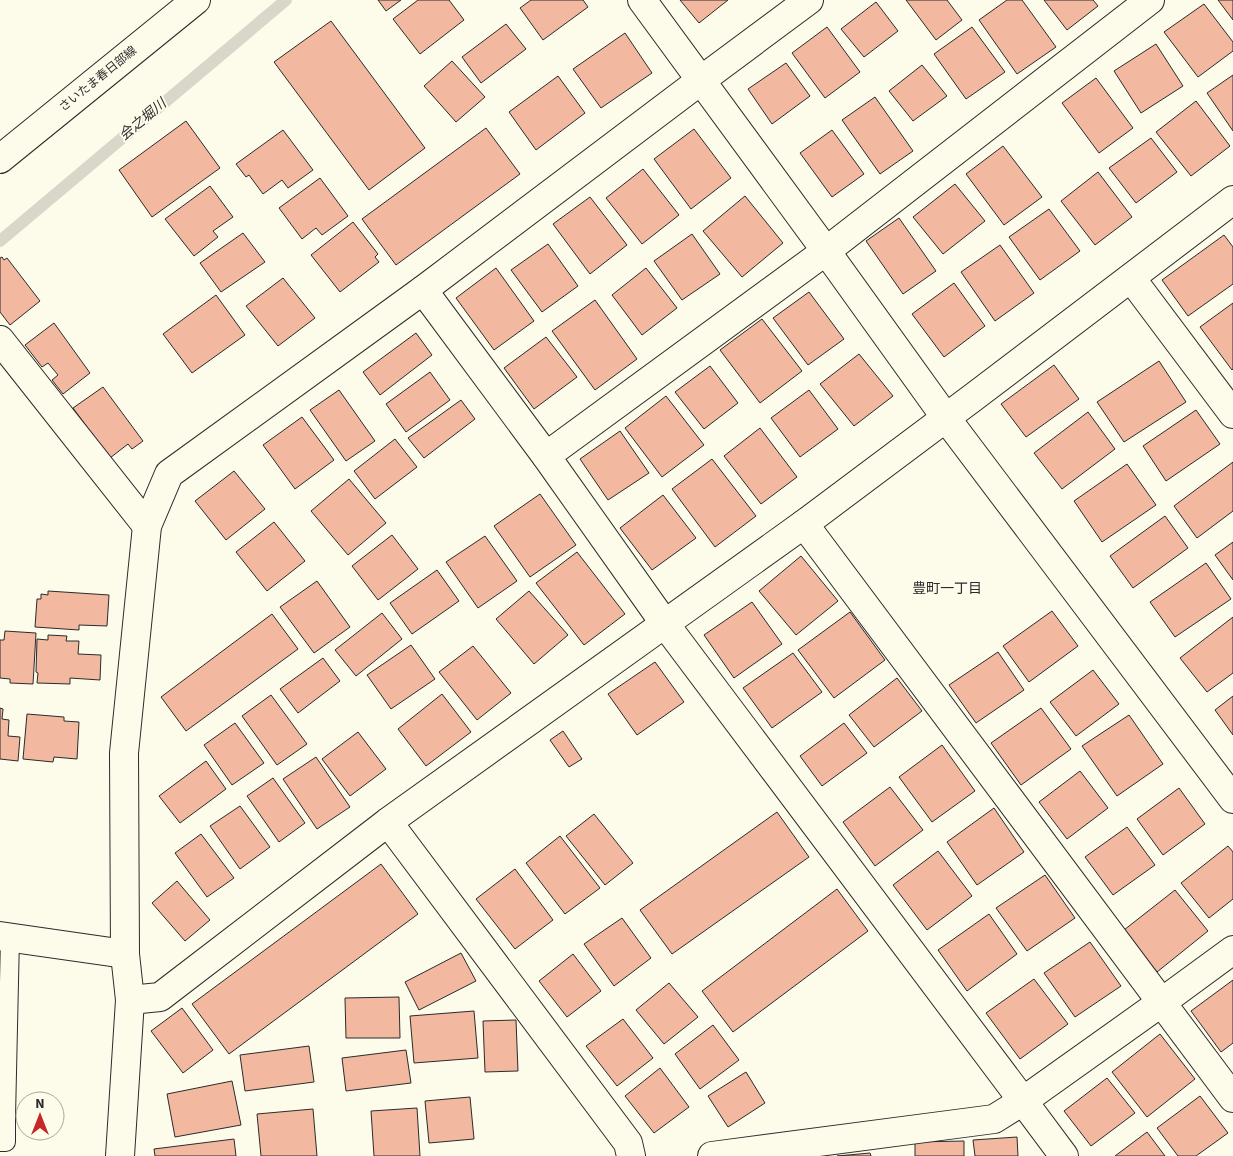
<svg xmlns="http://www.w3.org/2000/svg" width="1233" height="1156" font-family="'Source Sans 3','Noto Sans JP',sans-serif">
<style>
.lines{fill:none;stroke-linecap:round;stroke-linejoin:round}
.stream{stroke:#d8d7c9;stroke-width:12}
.building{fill:#f2b8a0;stroke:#2b2b2b}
.service-casing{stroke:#2b2b2b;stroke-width:20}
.minor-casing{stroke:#2b2b2b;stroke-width:30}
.tertiary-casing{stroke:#2b2b2b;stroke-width:30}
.primary-casing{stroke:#2b2b2b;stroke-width:30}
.service{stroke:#fdfbea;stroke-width:18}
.minor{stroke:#fdfbea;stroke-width:28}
.tertiary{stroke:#fdfbea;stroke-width:28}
.primary{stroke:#fdfbea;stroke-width:28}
.labels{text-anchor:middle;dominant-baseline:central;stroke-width:4;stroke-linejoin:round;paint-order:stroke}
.street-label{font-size:12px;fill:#2b2b2b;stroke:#fdfbea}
.water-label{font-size:14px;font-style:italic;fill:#2b2b2b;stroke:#fdfbea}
.neighbourhood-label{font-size:14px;fill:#2b2b2b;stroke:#fdfbea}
</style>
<rect width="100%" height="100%" fill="#fdfbea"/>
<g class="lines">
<!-- stream -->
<path class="stream" d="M0 241 286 0"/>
</g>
<!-- building -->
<g class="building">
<path d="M378 0H401L386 11Z"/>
<path d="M418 0H449L464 20 420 54 393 19Z"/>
<path d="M531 0H583L588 7 543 40 520 8Z"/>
<path d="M680 0H728L699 23Z"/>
<path d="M906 0H947L962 20 936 40Z"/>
<path d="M1007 0H1022L1056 47 1017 74 979 20Z"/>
<path d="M1044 0H1093L1098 6 1067 30Z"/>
<path d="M1218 0H1233V20Z"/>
<path d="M876 2 898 31 864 57 841 29Z"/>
<path d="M1204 4 1233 42V51L1198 77 1164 32Z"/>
<path d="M331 21 425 148 369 190 274 62Z"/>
<path d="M506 24 526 49 481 83 462 57Z"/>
<path d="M827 27 860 72 825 98 792 53Z"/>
<path d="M972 27 1005 72 966 99 934 54Z"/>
<path d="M625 33 652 73 601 108 573 69Z"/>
<path d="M1156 44 1183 86 1141 113 1114 71Z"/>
<path d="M452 61 485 97 456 122 424 86Z"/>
<path d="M786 63 810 96 772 124 748 89Z"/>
<path d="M922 65 947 96 913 121 889 91Z"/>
<path d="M1233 75V131L1207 93Z"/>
<path d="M558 76 585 113 536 150 509 112Z"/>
<path d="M1096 78 1133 128 1099 153 1062 103Z"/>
<path d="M875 97 913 151 880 174 842 120Z"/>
<path d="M1196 101 1230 146 1191 176 1156 132Z"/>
<path d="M186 121 220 168 152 217 119 170Z"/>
<path d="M486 128 520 174 396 265 362 219Z"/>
<path d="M694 129 731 178 691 209 654 159Z"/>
<path d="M283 130 313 170 288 188 282 180 263 194 249 175 246 177 236 164Z"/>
<path d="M832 130 864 174 832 197 800 153Z"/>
<path d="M1151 138 1177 172 1136 203 1109 168Z"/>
<path d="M1003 146 1042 197 1004 225 966 174Z"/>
<path d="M643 169 679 215 642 244 606 198Z"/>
<path d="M1098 172 1132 217 1095 245 1061 201Z"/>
<path d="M320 178 348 216 322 235 316 228 302 239 279 208Z"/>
<path d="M955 184 985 221 943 254 913 217Z"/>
<path d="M210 186 233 217 213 231 218 237 194 256 165 219Z"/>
<path d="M745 196 783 243 742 277 703 231Z"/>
<path d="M590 197 627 245 590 274 553 224Z"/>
<path d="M1049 209 1080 251 1040 280 1009 237Z"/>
<path d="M899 218 936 271 903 294 866 241Z"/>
<path d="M353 222 378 254 375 257 379 262 340 292 311 255Z"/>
<path d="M243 233 265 262 221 292 200 263Z"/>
<path d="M692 234 720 274 682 300 654 261Z"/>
<path d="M1224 235 1233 247V284L1188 316 1162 280Z"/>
<path d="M548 244 578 286 542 312 511 270Z"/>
<path d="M1000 245 1034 293 995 321 961 272Z"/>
<path d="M2 257 4 260 7 258 40 301 10 325 0 312V258Z"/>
<path d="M496 268 534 321 494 350 456 298Z"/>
<path d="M646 268 677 308 642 335 612 295Z"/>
<path d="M283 278 315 318 278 346 246 306Z"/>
<path d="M954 283 985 326 944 357 912 314Z"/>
<path d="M809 292 844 339 808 365 773 318Z"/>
<path d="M216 295 245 335 192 373 163 334Z"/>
<path d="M595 300 637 359 595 390 552 331Z"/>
<path d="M1233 303V369L1232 370 1200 327Z"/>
<path d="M762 319 802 371 760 403 720 350Z"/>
<path d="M54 323 90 373 63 394 52 380 58 375 48 363 42 367 25 345Z"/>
<path d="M416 333 432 355 380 395 363 372Z"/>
<path d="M546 337 577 377 534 409 504 368Z"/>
<path d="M859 354 893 396 854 426 820 384Z"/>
<path d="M1159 361 1186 402 1124 442 1097 402Z"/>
<path d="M1054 365 1079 399 1026 437 1001 404Z"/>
<path d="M710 366 738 403 704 429 675 392Z"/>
<path d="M430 372 450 400 406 432 386 404Z"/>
<path d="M103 387 143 441 132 449 128 444 110 458 73 408Z"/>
<path d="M339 390 375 441 346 461 310 410Z"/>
<path d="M809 390 838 429 800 457 771 418Z"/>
<path d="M666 396 704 445 662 477 625 428Z"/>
<path d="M461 400 475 419 424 458 408 438Z"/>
<path d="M1196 410 1220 444 1166 481 1143 446Z"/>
<path d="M1088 412 1115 449 1062 489 1034 453Z"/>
<path d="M302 417 334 460 295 489 263 445Z"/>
<path d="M760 428 797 477 761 504 724 456Z"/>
<path d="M620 431 649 473 608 500 580 459Z"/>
<path d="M395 439 417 467 375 499 354 471Z"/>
<path d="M712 459 756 516 715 547 672 489Z"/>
<path d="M1233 462V511L1197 538 1174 506Z"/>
<path d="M1127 464 1156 505 1102 542 1074 501Z"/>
<path d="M234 471 265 509 226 540 195 501Z"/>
<path d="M349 479 386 523 348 555 311 511Z"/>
<path d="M540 494 576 545 530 577 494 526Z"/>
<path d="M663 495 696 538 652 570 620 528Z"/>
<path d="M1165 516 1188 548 1133 588 1110 556Z"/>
<path d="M274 522 305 561 267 591 236 552Z"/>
<path d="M392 535 418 569 378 600 352 566Z"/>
<path d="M485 536 517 581 478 608 446 562Z"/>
<path d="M1233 542V580L1215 555Z"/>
<path d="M577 552 625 614 584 645 536 583Z"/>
<path d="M801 556 838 601 796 635 759 591Z"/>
<path d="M1206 563 1231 599 1175 637 1150 602Z"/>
<path d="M437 570 459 601 412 634 390 603Z"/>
<path d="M317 581 350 627 314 653 280 607Z"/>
<path d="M48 591 109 595 107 626 79 625V630L35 627 37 599H41V594L48 595Z"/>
<path d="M529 591 568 635 534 664 496 619Z"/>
<path d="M752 602 782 644 734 678 704 635Z"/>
<path d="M1052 611 1078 646 1029 682 1003 646Z"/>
<path d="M850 612 885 660 834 698 798 650Z"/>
<path d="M382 613 402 639 356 676 335 650Z"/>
<path d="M272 614 298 649 186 731 161 697Z"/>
<path d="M1233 617V673L1207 692 1180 658Z"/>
<path d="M5 631 36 633 33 684 10 683V679L0 678V640H4Z"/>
<path d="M48 635 67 636 66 641H79L78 654 101 655 100 680 70 678V684L37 683 38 673 36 672 37 639 48 640Z"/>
<path d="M411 645 435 679 391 709 367 675Z"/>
<path d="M473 646 511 693 477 720 439 672Z"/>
<path d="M998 652 1024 690 976 723 949 685Z"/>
<path d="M793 653 822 692 772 728 743 688Z"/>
<path d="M323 658 340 681 298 713 280 689Z"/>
<path d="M655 662 684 702 637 735 608 694Z"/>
<path d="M1093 670 1119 704 1076 736 1050 702Z"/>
<path d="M897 678 922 711 874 747 849 715Z"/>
<path d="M442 694 471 732 426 766 398 729Z"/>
<path d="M271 695 307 744 277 765 242 716Z"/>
<path d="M1233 696V735L1215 710Z"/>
<path d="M0 708 3 709 2 719 9 720 8 736 20 737 18 761 0 759Z"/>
<path d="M1041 708 1071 749 1021 785 991 743Z"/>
<path d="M27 714 64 717V721L79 722 77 759 54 757 53 762 23 759Z"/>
<path d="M1129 715 1163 764 1117 796 1082 746Z"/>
<path d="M235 723 264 763 232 785 204 745Z"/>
<path d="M844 723 867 753 822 786 800 756Z"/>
<path d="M563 731 582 759 569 767 550 740Z"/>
<path d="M358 732 386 769 350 796 322 759Z"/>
<path d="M942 745 975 791 932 822 899 777Z"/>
<path d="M316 757 350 807 317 829 283 779Z"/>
<path d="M206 761 226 789 180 823 159 796Z"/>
<path d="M1080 771 1108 808 1067 839 1039 802Z"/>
<path d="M273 778 305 823 279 842 247 796Z"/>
<path d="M890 787 923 830 875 866 843 822Z"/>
<path d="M1179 788 1205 824 1163 855 1137 819Z"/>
<path d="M240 806 270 847 240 869 210 826Z"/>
<path d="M994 808 1024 852 977 885 947 842Z"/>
<path d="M777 812 809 857 672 954 640 910Z"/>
<path d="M594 814 633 863 605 885 566 836Z"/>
<path d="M1127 827 1155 865 1113 895 1085 857Z"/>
<path d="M201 834 234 878 207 897 175 853Z"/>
<path d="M560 836 600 888 565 914 526 863Z"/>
<path d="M1228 846 1233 852V899L1209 918 1181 883Z"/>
<path d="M938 851 972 896 927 930 893 885Z"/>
<path d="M381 864 418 914 229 1054 192 1004Z"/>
<path d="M515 869 553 920 515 949 476 899Z"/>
<path d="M1045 875 1075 918 1027 951 996 908Z"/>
<path d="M177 881 210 920 185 941 152 903Z"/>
<path d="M837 889 868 931 733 1032 702 991Z"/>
<path d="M1175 890 1208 931 1157 972 1124 930Z"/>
<path d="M989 914 1017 954 967 991 938 950Z"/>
<path d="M622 918 651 958 614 986 584 944Z"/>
<path d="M1090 942 1121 986 1075 1017 1044 973Z"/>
<path d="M461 953 476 981 419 1010 405 982Z"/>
<path d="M573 954 601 991 567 1017 539 981Z"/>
<path d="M1034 979 1068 1024 1020 1059 986 1013Z"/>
<path d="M1233 980V1043L1221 1052 1191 1011Z"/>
<path d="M669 983 698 1017 664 1044 636 1010Z"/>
<path d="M399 997 400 1038H346L345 998Z"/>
<path d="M182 1008 213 1050 183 1073 151 1031Z"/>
<path d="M474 1011 478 1058 414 1063 410 1016Z"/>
<path d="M623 1019 653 1058 617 1086 586 1046Z"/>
<path d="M516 1020 518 1071 485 1072 483 1021Z"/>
<path d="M713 1025 739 1060 700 1089 675 1054Z"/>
<path d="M1160 1034 1195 1079 1147 1117 1112 1072Z"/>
<path d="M309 1046 314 1082 245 1091 240 1055Z"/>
<path d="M406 1050 411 1083 346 1091 342 1058Z"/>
<path d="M660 1068 689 1107 654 1133 625 1096Z"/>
<path d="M746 1072 765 1103 728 1127 708 1096Z"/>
<path d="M1107 1078 1135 1113 1091 1146 1064 1111Z"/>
<path d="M232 1081 241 1125 175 1137 167 1094Z"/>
<path d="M1200 1096 1228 1133 1196 1156H1178L1157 1128Z"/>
<path d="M470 1097 474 1139 429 1143 425 1101Z"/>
<path d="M417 1108 420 1156H374L371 1111Z"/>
<path d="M313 1109 317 1156H261L257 1114Z"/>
<path d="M1147 1132 1165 1156H1115Z"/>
<path d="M1017 1137 1018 1156H975L973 1140Z"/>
<path d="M234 1139 236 1156H155L154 1149Z"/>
<path d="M964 1141V1156H915V1142Z"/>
<path d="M870 1153 871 1156H837Z"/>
</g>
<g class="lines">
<!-- service casing -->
<g class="service-casing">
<g id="service">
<path d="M0 1116 6 1117 10 937"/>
<path d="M0 1142H6V1117"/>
</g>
</g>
<!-- minor casing -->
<g class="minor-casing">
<g id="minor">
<path d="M1131 278 1233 414"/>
<path d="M423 290 546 456 665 624 1023 1101 1064 1156"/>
<path d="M0 340 147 526"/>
<path d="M546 456 826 251 1150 0"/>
<path d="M804 524 1233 1098"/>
<path d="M388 822 628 1143 631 1156"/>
<path d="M0 936 125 954"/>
<path d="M130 1000 160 997 388 822 804 524 975 396 1233 200"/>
<path d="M120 1156 130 1000 125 954 124 753 147 526 169 474 423 290 700 81 809 0"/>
<path d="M712 1156 994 1119 1023 1101 1162 1002 1233 950"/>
</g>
</g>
<!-- tertiary casing -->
<g class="tertiary-casing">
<path id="tertiary" d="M642 0 826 251 946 418 1233 799"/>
</g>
<!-- primary casing -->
<g class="primary-casing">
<path id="primary" d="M0 159 196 0"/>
</g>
<!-- service -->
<use href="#service" class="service"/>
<!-- minor -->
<use href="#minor" class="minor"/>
<!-- tertiary -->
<use href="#tertiary" class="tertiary"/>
<!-- primary -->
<use href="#primary" class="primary"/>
</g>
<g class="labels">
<!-- street labels -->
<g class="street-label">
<text transform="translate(98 79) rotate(-39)">さいたま春日部線</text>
</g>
<!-- water labels -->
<g class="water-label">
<text transform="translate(143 120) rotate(-40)">会之堀川</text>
</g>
<!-- neighbourhood labels -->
<g class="neighbourhood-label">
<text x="947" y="589">豊町一丁目</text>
</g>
</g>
<!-- north arrow -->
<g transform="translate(40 1116)"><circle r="24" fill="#fdfbea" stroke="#a9a89e"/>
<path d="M0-4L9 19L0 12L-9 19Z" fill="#c62828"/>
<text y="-8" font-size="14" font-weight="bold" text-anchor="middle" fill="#2b2b2b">N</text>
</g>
</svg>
